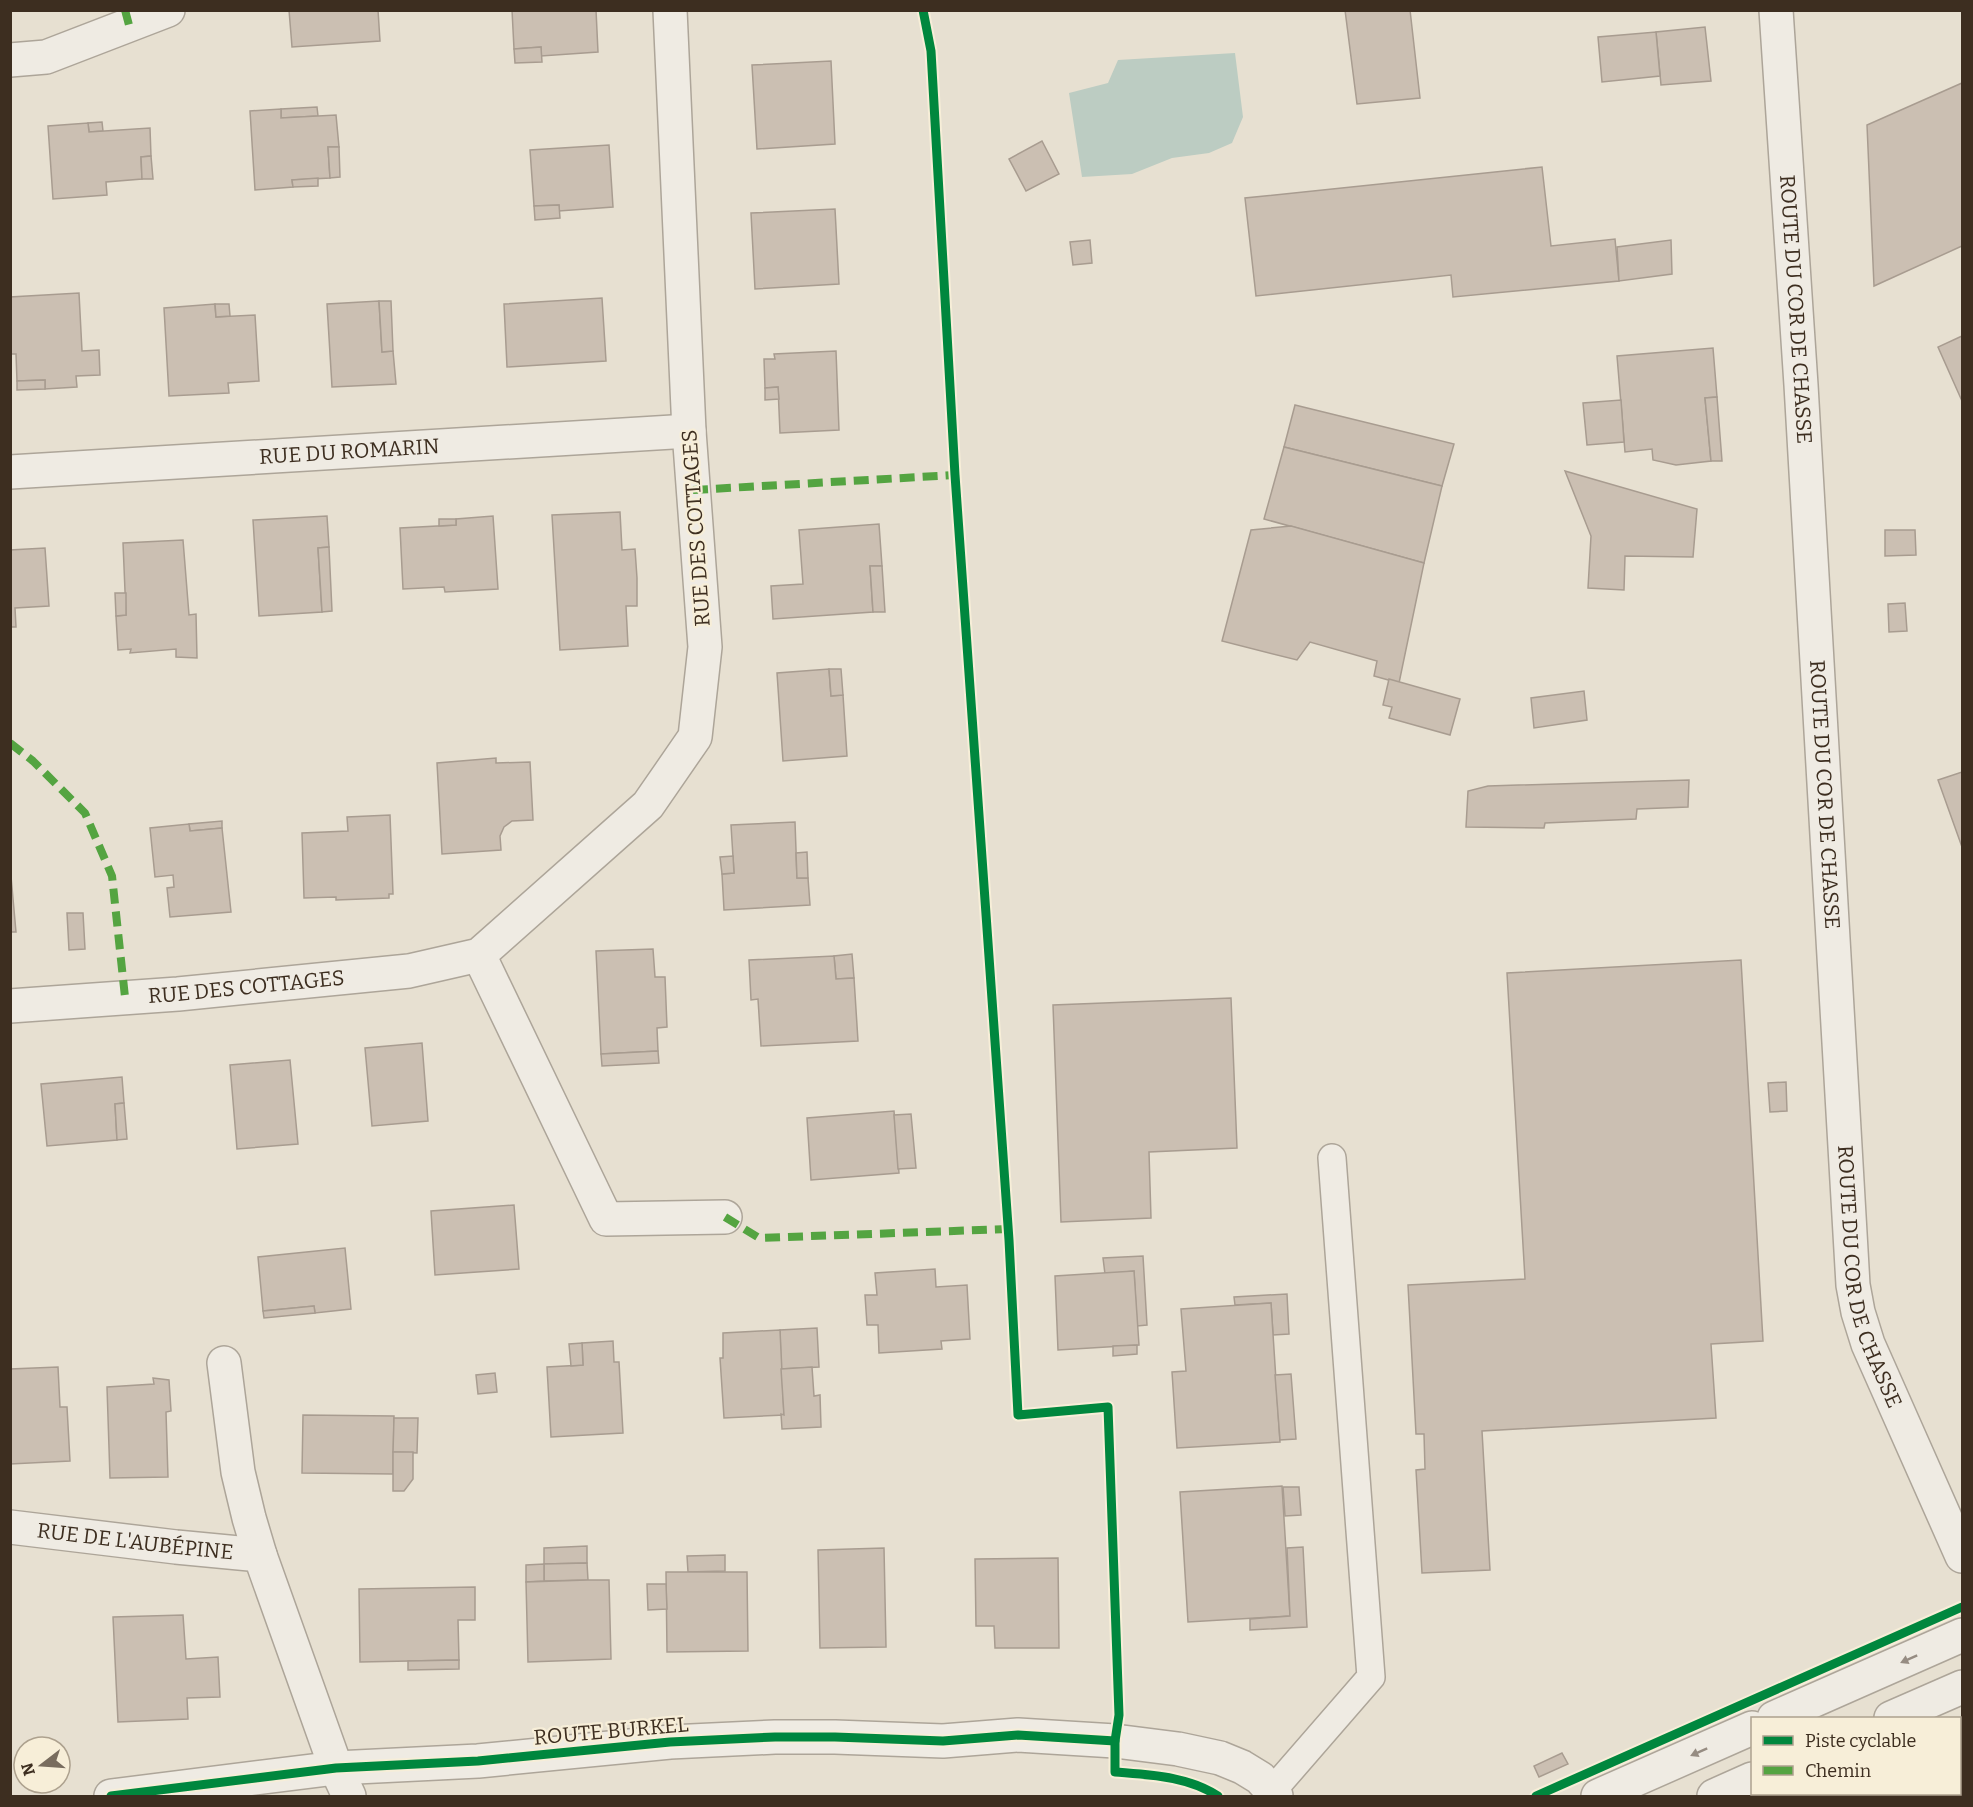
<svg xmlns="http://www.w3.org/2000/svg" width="1973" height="1807" font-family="Bitter,serif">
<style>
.water{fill:#bcccc2}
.building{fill:#cbbfb2;stroke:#a89c90;stroke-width:1.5}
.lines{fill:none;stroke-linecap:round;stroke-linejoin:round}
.service-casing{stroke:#ada599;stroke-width:30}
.minor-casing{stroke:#ada599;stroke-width:36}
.service{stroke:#efebe3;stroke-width:27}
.minor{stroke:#efebe3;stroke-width:33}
.quiet{stroke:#54a441;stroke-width:8;stroke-dasharray:15 8;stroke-linecap:butt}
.cycleway-casing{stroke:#f7eed8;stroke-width:13}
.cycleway{stroke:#00873e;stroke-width:9}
.oneway{fill:#968c82}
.labels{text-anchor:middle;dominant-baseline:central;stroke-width:4.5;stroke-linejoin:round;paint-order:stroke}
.street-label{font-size:21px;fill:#3d2e20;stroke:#f7eed8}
</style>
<rect width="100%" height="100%" fill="#e7e0d1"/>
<!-- water -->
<path class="water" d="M1235 53 1243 117 1232 143 1209 153 1172 158 1132 174 1082 177 1069 93 1108 83 1118 60Z"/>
<!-- building -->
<g class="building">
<path d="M378 10 380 41 292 47 289 10Z"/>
<path d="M512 10H596L598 52 541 56V47L514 49Z"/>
<path d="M1345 10H1410L1420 98 1357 104Z"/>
<path d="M1705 27 1711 81 1661 85 1656 32Z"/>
<path d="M1656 32 1660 76 1602 82 1598 37Z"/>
<path d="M541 47 542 62 515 63 514 49Z"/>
<path d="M831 61 835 144 757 149 752 65Z"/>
<path d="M1962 83V246L1874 286 1867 125Z"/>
<path d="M317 107 318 116 281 118V109Z"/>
<path d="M281 109V118L336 115 339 147H328L330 178 292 180 293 187 255 190 250 111Z"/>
<path d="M102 122 103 131 89 132 88 123Z"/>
<path d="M88 123 89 132 150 128 151 156 141 157 142 179 106 182 107 195 53 199 48 126Z"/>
<path d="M1042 141 1059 174 1026 191 1009 159Z"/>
<path d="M609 145 613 207 559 211V205L534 206 530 150Z"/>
<path d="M328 147H339L340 177 330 178Z"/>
<path d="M151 156 153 179H142L141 157Z"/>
<path d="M1542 167 1551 246 1615 239 1619 281 1453 297 1451 275 1256 296 1245 198Z"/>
<path d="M318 178V186L293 187 292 180Z"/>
<path d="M559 205 560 218 535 220 534 206Z"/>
<path d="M835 209 839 284 755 289 751 213Z"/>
<path d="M1090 240 1092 263 1073 265 1070 242Z"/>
<path d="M1671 240 1672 274 1619 281 1617 247Z"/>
<path d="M79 293 82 351 99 350 100 375 76 376 77 387 45 389V380L17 381 16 354H10V297Z"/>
<path d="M602 298 606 361 507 367 504 304Z"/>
<path d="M379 301 382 352 393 351 396 384 332 387 327 304Z"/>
<path d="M379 301H391L393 351 382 352Z"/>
<path d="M215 304 216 317 255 315 259 381 228 383 229 393 169 396 164 308Z"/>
<path d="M215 304H229L230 316 216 317Z"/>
<path d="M1962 336V401L1938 347Z"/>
<path d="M1713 348 1717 397 1705 398 1711 461 1676 465 1653 460 1652 449 1625 452 1617 356Z"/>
<path d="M836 351 839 430 780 433 778 387 765 388 764 359H775L774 354Z"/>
<path d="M45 380V389L17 390V381Z"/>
<path d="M778 387 779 399 765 400V388Z"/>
<path d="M1717 397 1722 461H1711L1705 398Z"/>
<path d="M1621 400 1624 442 1587 445 1583 403Z"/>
<path d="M1295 405 1454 444 1442 486 1284 447Z"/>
<path d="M1284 447 1442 486 1424 563 1264 519Z"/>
<path d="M1565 471 1697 509 1693 557 1625 556 1624 590 1588 588 1591 536Z"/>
<path d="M620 512 622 550 635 549 637 578V606H626L628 646 560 650 552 515Z"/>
<path d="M327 516 329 547 318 548 322 612 259 616 253 520Z"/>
<path d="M493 516 498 589 445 592 444 587 403 589 400 528 456 525V519Z"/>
<path d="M439 519H456V525L439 526Z"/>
<path d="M879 524 882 566H870L873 612 773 619 771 586 803 584 799 530Z"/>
<path d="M1291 526 1424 563 1399 683 1374 676 1377 661 1310 642 1297 660 1222 641 1251 530Z"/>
<path d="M1885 530H1915L1916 555 1885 556Z"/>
<path d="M183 540 189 615 196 614 197 658 176 657V649L130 653 131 649 118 650 116 616 126 615 123 543Z"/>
<path d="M329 547 332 611 322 612 318 548Z"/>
<path d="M45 548 49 606 15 608 16 627H10V550Z"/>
<path d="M870 566H882L885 612H873Z"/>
<path d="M115 593H126V615L116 616Z"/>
<path d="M1905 603 1907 631 1889 632 1888 604Z"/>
<path d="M829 669 831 696 843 695 847 756 783 761 777 673Z"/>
<path d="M829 669H841L843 695 831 696Z"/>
<path d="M1389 679 1460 699 1450 735 1389 718 1392 707 1383 705Z"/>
<path d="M1584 691 1587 720 1534 728 1531 698Z"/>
<path d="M496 758V763L530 762 533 820 512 821 504 827 500 836 501 850 442 854 437 763Z"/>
<path d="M1962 772V847L1938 780Z"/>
<path d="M1689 780 1688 807 1637 809 1636 819 1545 823 1544 828 1466 827 1468 791 1488 786Z"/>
<path d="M390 815 393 894H389V898L336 900V897L304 898 302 833 348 831 347 817Z"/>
<path d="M222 821V828L190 831 189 824Z"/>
<path d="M795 822 797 878H808L810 905 724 910 722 874 734 873 731 825Z"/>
<path d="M189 824 190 831 222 828 231 912 170 917 167 888 174 887 173 875 155 877 150 828Z"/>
<path d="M807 852 808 878H797L796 853Z"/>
<path d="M733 856 734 873 722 874 720 857Z"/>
<path d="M10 865 16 932H10Z"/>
<path d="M67 913H83L85 949 69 950Z"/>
<path d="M653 949 655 977H665L667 1027 657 1028 658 1051 601 1054 596 951Z"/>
<path d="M852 954 854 978 836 979 834 956Z"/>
<path d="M834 956 836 979 854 978 858 1041 761 1046 758 999 751 1000 749 960Z"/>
<path d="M1741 960 1763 1341 1711 1344 1716 1418 1482 1431 1490 1570 1422 1573 1416 1470 1425 1469 1424 1434H1416L1408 1285 1525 1279 1507 973Z"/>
<path d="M1231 998 1237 1148 1149 1152 1151 1218 1061 1222 1053 1005Z"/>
<path d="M422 1043 428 1121 372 1126 365 1048Z"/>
<path d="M658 1051 659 1063 602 1066 601 1054Z"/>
<path d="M290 1060 298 1144 237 1149 230 1065Z"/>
<path d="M122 1077 124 1103 115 1104 117 1140 47 1146 41 1084Z"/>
<path d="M1786 1082 1787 1111 1770 1112 1768 1083Z"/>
<path d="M124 1103 127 1139 117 1140 115 1104Z"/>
<path d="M894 1111 899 1173 811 1180 807 1118Z"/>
<path d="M911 1114 916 1168 898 1169 894 1115Z"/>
<path d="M514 1205 519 1269 435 1275 431 1211Z"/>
<path d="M345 1248 351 1309 315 1313 314 1306 263 1311 258 1257Z"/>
<path d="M1143 1256 1147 1325 1137 1326 1134 1271 1105 1274 1103 1258Z"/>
<path d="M935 1269 936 1287 967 1285 970 1339 941 1341 942 1349 879 1353 878 1325H867L865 1295H877L875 1273Z"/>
<path d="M1134 1271 1139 1345 1058 1350 1055 1276Z"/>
<path d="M1287 1294 1289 1334 1273 1335 1271 1303 1235 1305 1234 1297Z"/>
<path d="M1271 1303 1280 1442 1177 1448 1172 1372 1186 1371 1181 1309Z"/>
<path d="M314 1306 315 1313 264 1318 263 1311Z"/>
<path d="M817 1328 819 1367 781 1369 780 1330Z"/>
<path d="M780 1330 784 1415 724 1418 720 1358H723V1333Z"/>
<path d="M613 1341 614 1362H619L623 1433 551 1437 547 1367 583 1365 582 1343Z"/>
<path d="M582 1343 583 1365 571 1366 569 1344Z"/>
<path d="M1137 1345V1354L1113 1356V1346Z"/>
<path d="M58 1367 60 1407H67L70 1461 10 1464V1369Z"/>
<path d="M812 1367 814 1396 820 1395 821 1427 782 1429 781 1414 784 1415 781 1369Z"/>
<path d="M495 1373 497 1392 478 1394 476 1375Z"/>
<path d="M1291 1374 1296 1439 1280 1440 1275 1375Z"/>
<path d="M153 1378 169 1380 171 1411 166 1412 168 1477 110 1478 107 1387 154 1384Z"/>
<path d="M303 1415 394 1416 393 1474 302 1473Z"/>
<path d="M394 1418H418L417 1453 393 1452Z"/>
<path d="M393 1452H413V1479L404 1491H393Z"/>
<path d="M1282 1486 1290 1616 1188 1622 1180 1492Z"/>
<path d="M1283 1487H1299L1301 1515 1285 1516Z"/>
<path d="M587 1546V1563L544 1564V1548Z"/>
<path d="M1303 1547 1307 1627 1250 1630V1619L1290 1616 1287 1548Z"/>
<path d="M884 1548 886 1647 820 1648 818 1550Z"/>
<path d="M725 1555V1571L688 1572 687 1556Z"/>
<path d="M1058 1558 1059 1648H995L994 1626H976L975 1559Z"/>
<path d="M587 1563 588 1580 544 1581V1564Z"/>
<path d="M544 1564V1581L526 1582V1565Z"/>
<path d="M666 1572H747L748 1651 667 1652Z"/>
<path d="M588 1580H609L611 1659 528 1662 526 1582Z"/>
<path d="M647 1584H666L667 1609 648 1610Z"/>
<path d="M475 1587V1620H458L459 1660 360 1662 359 1589Z"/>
<path d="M183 1615 186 1659 218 1657 220 1697 187 1698 188 1719 118 1722 113 1617Z"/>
<path d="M459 1660V1669L408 1670V1661Z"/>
<path d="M1562 1753 1568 1764 1539 1777 1534 1766Z"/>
</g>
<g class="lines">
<!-- service casing -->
<g class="service-casing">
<path id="service" d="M1272 1791 1371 1677 1332 1158"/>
</g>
<!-- minor casing -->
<g class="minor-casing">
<g id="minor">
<path id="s1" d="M1776 10 1801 385 1853 1285 1858 1312 1868 1344 1962 1556"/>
<path d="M10 60 46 57 168 10"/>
<path id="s2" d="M10 472 689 431"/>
<path d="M479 955 606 1219 725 1217"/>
<path id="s3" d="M10 1006 178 994 409 971 479 955 648 805 695 737 705 647 689 431 670 10"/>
<path d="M224 1363 238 1472 249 1518 260 1555"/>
<path id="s4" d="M10 1527 176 1547 260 1555 336 1768 349 1796"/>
<path d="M1774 1718 1962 1635"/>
<path d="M1891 1718 1962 1687"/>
<path d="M111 1796 336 1768 478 1761 670 1742 775 1737H835L943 1741 1018 1735 1115 1741 1178 1749 1220 1758 1242 1767 1260 1778 1276 1796"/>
<path d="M1598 1796 1752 1728"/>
<path d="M1714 1796 1752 1779"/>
</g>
</g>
<!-- service -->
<use href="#service" class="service"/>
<!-- minor -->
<use href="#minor" class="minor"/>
<!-- quiet -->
<g class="quiet">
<path d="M125 10 129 25"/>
<path d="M693 490 955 475"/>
<path d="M10 743 33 761 85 813 112 876 125 997"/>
<path d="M725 1217 759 1238 1008 1229"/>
</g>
<!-- cycleway casing -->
<g class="cycleway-casing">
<g id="cycleway">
<path d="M923 10 931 51 955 475 1009 1240 1018 1415 1108 1407 1119 1715 1115 1741V1772C1151 1775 1187 1776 1218 1796"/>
<path d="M111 1796 336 1768 478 1761 670 1742 775 1737H835L943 1741 1018 1735 1115 1741"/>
<path d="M1536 1796 1962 1607"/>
</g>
</g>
<!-- cycleway -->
<use href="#cycleway" class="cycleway"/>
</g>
<!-- one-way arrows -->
<defs><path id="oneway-solid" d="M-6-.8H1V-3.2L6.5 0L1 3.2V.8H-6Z" transform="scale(1.5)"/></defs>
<g class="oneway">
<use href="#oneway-solid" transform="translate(1909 1659) rotate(156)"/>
<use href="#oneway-solid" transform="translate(1699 1752) rotate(156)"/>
</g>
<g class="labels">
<!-- street labels -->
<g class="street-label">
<text stroke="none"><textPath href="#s1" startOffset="300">ROUTE DU COR DE CHASSE</textPath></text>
<text stroke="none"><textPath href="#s2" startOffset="340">RUE DU ROMARIN</textPath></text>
<text transform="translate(696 528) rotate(-94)">RUE DES COTTAGES</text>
<text stroke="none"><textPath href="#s1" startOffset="786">ROUTE DU COR DE CHASSE</textPath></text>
<text stroke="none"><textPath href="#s3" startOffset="237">RUE DES COTTAGES</textPath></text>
<text stroke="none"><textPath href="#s1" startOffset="1272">ROUTE DU COR DE CHASSE</textPath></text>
<text stroke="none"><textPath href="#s4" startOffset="126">RUE DE L'AUBÉPINE</textPath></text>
<text transform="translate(611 1731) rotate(-5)">ROUTE BURKEL</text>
</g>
</g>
<!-- border -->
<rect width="1973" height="1807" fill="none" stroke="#3d2e20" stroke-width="24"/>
<!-- legend -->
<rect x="1751" y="1717" width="210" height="78" fill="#f7eed8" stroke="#ada18e" stroke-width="1.5"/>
<rect x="1763" y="1736" width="30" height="9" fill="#00873e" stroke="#ada18e" stroke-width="1.5"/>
<text x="1805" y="1747" font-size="18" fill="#3d2e20">Piste cyclable</text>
<rect x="1763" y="1766" width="30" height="9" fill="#54a441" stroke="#ada18e" stroke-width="1.5"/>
<text x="1805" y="1777" font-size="18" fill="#3d2e20">Chemin</text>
<!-- north arrow -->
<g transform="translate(42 1765) rotate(253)"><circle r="28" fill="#f7eed8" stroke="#ada18e" stroke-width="1.5"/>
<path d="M0-4.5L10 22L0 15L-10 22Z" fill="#786c5e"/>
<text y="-9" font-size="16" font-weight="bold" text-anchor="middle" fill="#3d2e20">N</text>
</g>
</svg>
